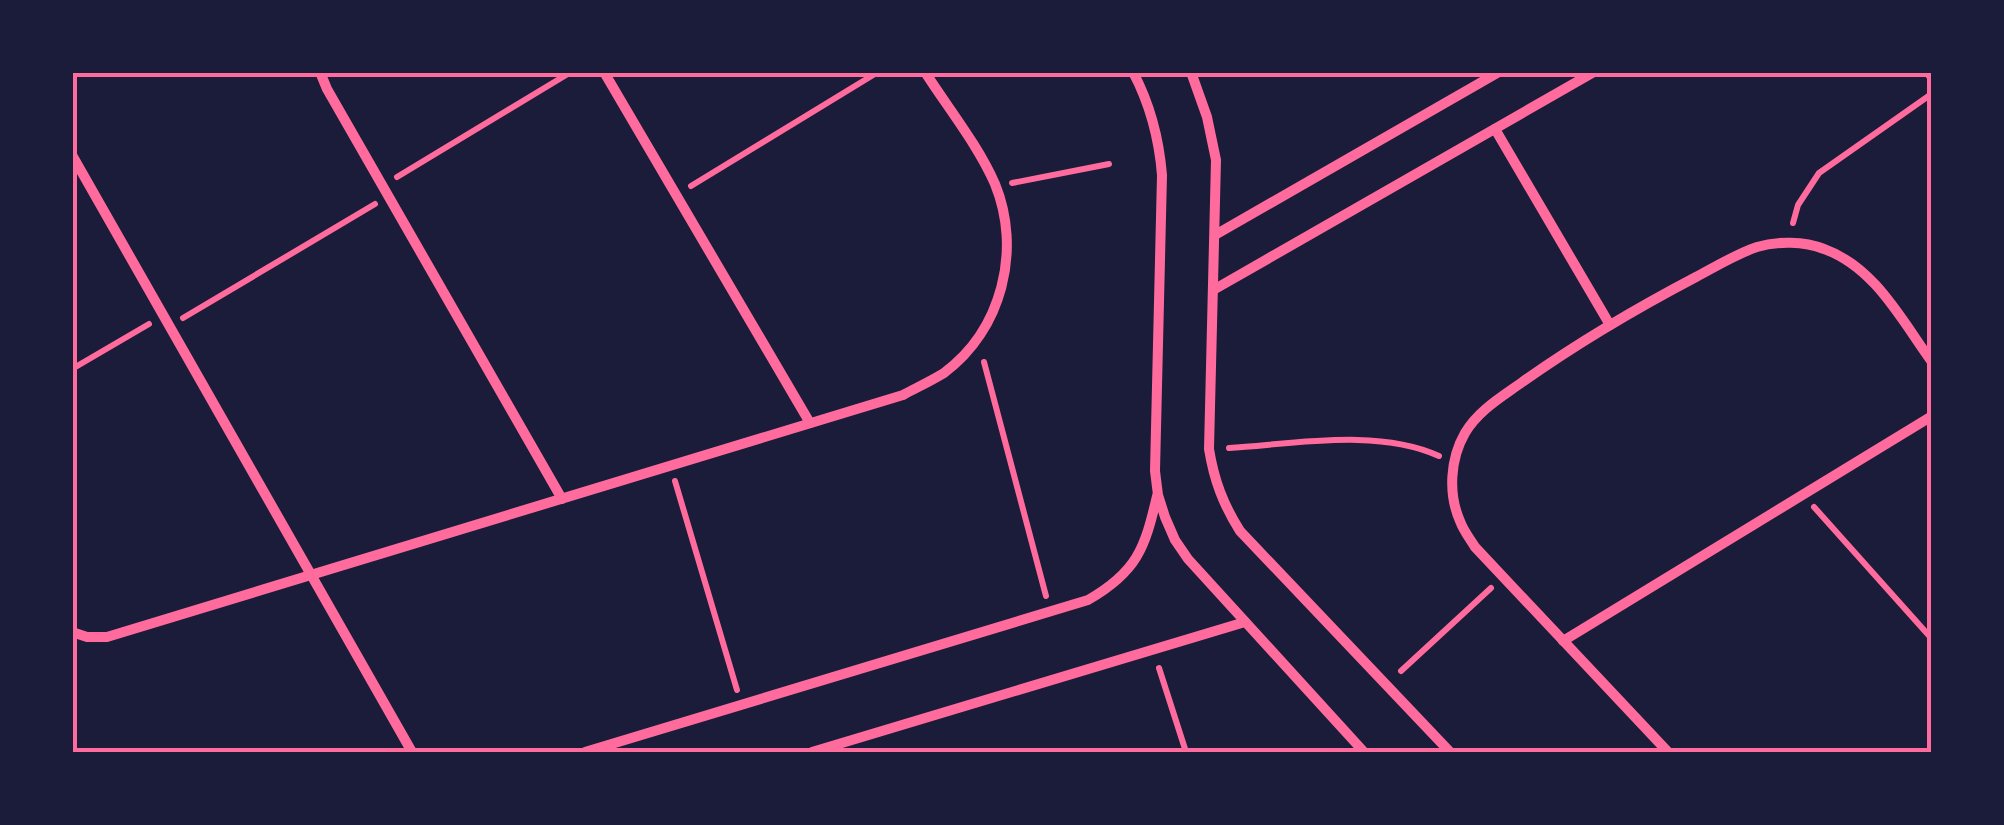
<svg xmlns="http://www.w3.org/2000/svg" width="2004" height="825" font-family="'Fira Sans',sans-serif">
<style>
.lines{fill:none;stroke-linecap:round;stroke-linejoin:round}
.path{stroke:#ff6b9d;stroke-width:6}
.minor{stroke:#ff6b9d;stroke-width:10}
.neatline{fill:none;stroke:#ff6b9d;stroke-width:4}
</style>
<rect width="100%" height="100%" fill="#1b1b3a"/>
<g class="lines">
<!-- path -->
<g class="path">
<path d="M397 177 571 72"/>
<path d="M1012 183 1109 164"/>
<path d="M691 186 878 72"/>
<path d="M1793 223 1798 205 1819 173 1930 95"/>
<path d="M183 318 375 204"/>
<path d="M984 362 1046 596"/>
<path d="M72 369 149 324"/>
<path d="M1229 448C1294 444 1378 428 1439 456"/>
<path d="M675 481 737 690"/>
<path d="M1814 507 1932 639"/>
<path d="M1159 668 1186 752"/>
<path d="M1401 671 1491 588"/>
</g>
<!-- minor -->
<g class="minor">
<path d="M320 72 327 89 562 499"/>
<path d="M604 72 810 423"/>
<path d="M1133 72C1151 106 1159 138 1162 175L1155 471 1158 495 1165 517 1175 540 1188 559 1364 752"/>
<path d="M1191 72 1207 117 1216 160 1209 449C1214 480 1223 504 1240 531L1450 752"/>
<path d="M1928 72 1932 77"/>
<path d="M1495 129 1610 325"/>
<path d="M72 155 412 752"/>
<path d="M1215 235 1499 72"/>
<path d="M1215 289 1594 72"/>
<path d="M72 632 87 637H107L903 395C916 388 931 381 944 373 1002 330 1022 250 995 184 978 145 948 108 925 72"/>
<path d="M1563 641 1932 416"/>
<path d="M585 752 1088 600C1137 572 1145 548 1157 496"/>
<path d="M812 752 1245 622"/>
<path d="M1668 752 1475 547C1470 539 1463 530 1460 521 1448 494 1450 459 1465 433 1478 411 1500 398 1521 383 1576 344 1635 309 1696 277 1715 267 1736 254 1757 247 1777 241 1804 241 1824 249 1875 267 1902 321 1932 362"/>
</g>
</g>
<!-- border -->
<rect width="2004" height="825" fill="none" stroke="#1b1b3a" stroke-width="150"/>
<rect x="75" y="75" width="1854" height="675" class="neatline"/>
</svg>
